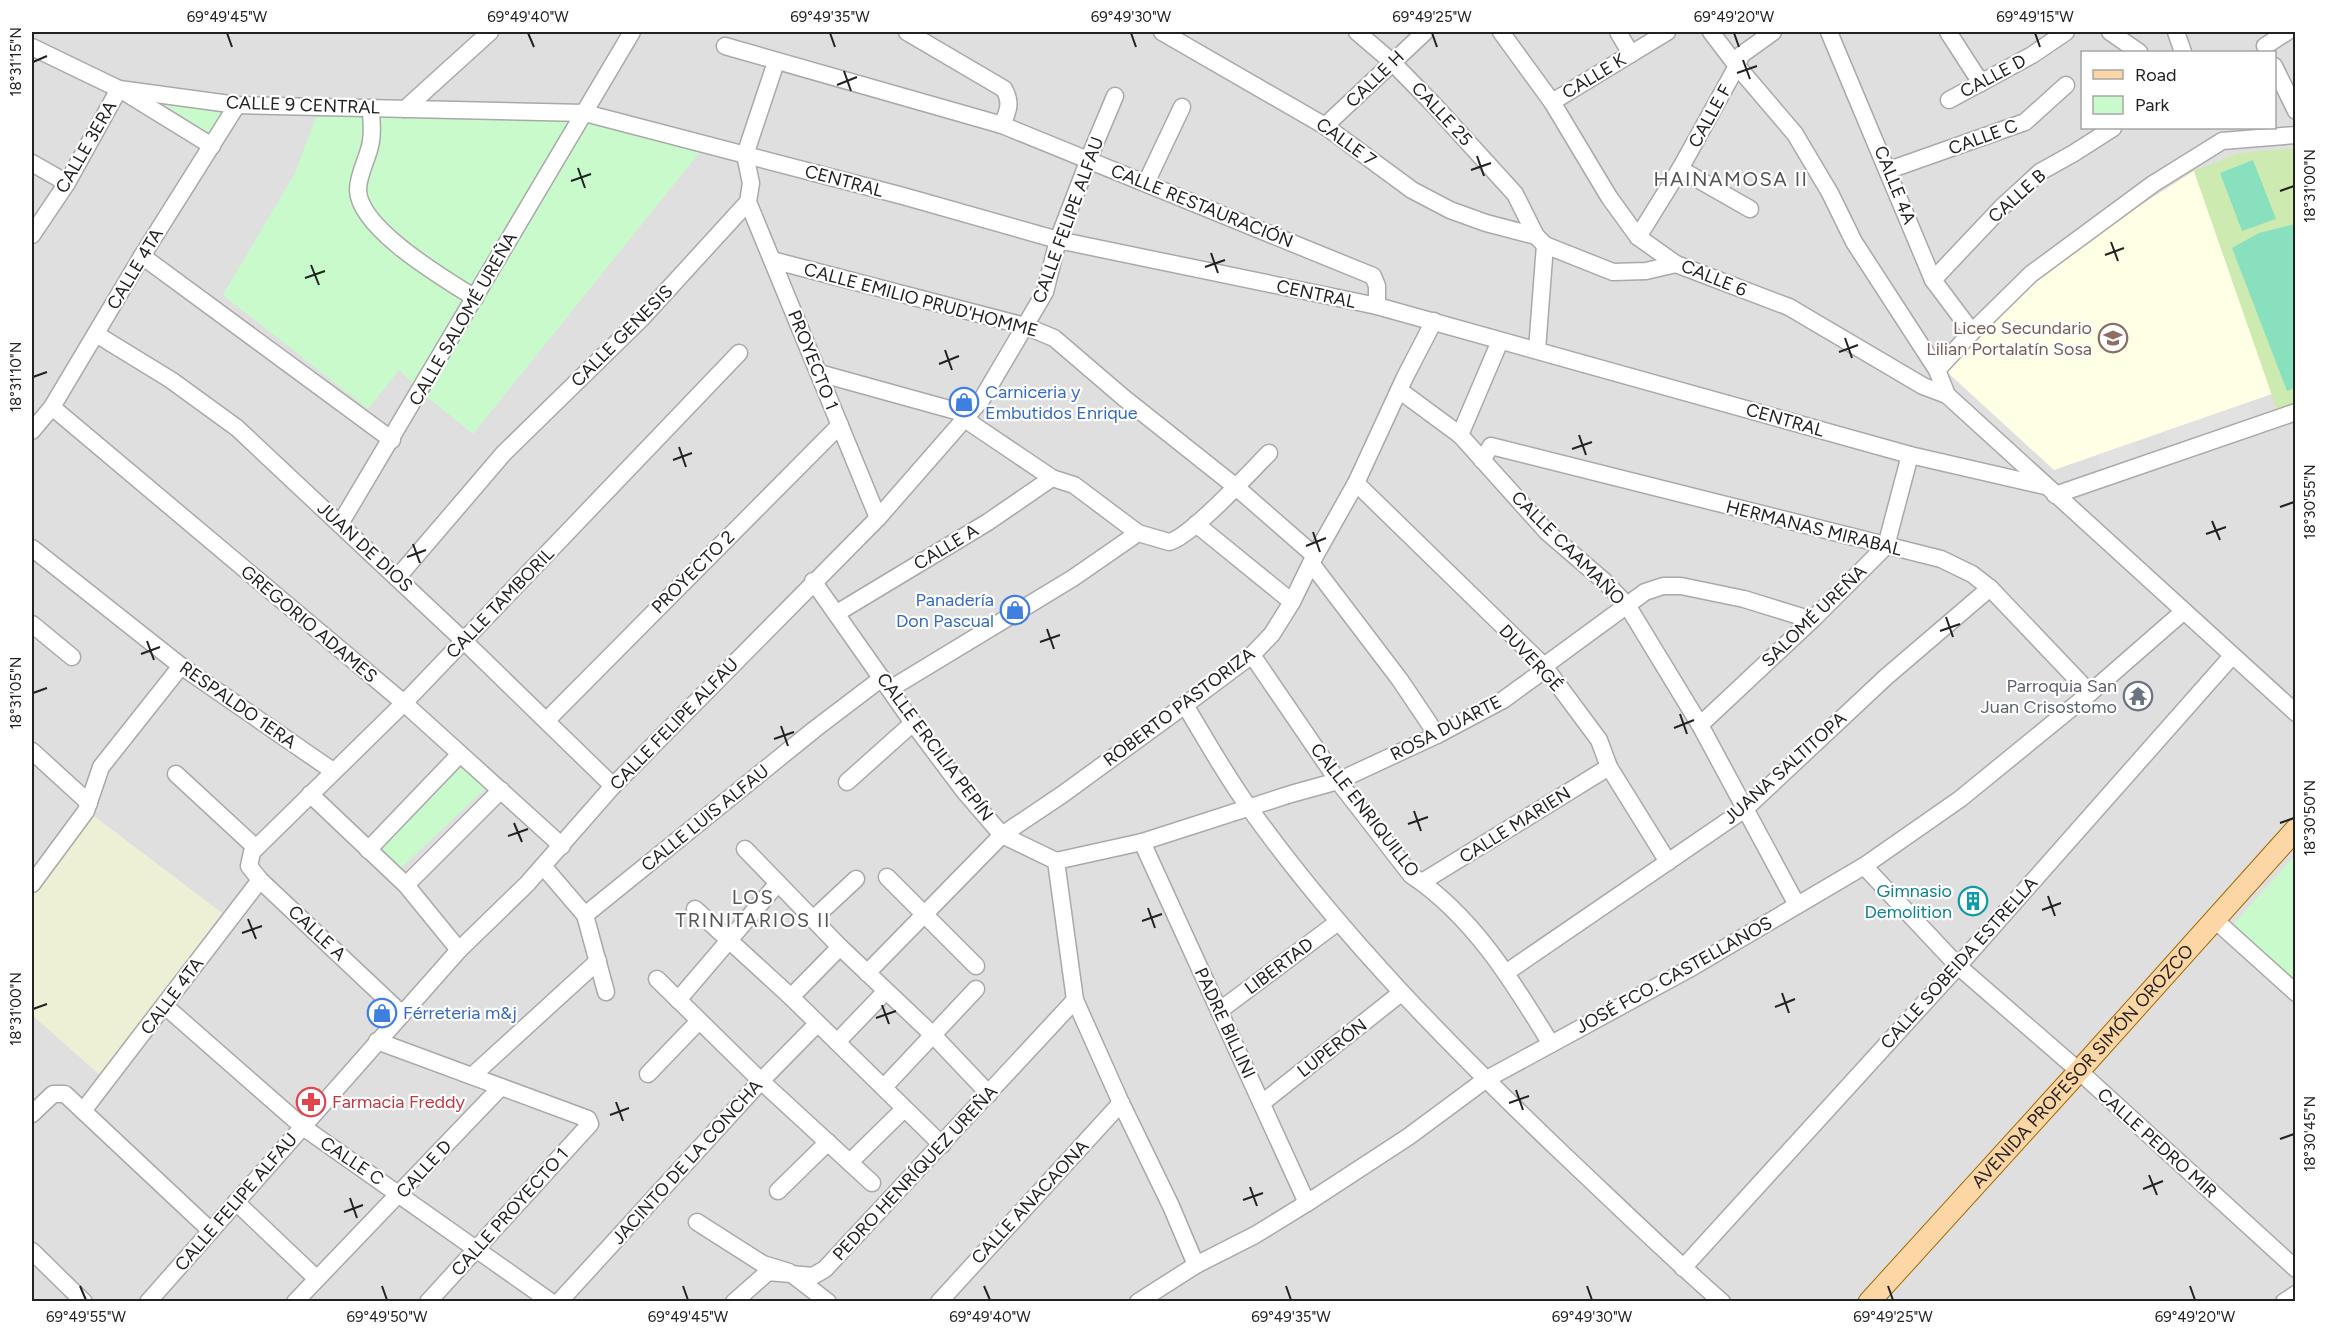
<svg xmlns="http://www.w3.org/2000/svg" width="2327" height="1333" font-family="Figtree,sans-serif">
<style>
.residential{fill:#e0dfdf;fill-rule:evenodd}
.education{fill:#ffffe5}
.farmland{fill:#eef0d5}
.grass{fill:#cdebb0}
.park{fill:#c8facc}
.pitch{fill:#88e0be}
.parking{fill:#e2e2e2}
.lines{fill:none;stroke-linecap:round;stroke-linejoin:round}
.minor-casing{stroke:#a9a9a9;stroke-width:19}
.major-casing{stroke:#a06b00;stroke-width:23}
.minor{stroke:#fff;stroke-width:16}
.major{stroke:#fcd6a4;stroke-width:21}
.ticks{fill:none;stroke:#222;stroke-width:2}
.labels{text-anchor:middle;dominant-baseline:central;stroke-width:4.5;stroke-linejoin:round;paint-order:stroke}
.street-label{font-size:18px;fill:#222;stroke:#fff}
.education-label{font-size:18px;fill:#785e54;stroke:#fff;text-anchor:end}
.shop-label{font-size:18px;fill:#366cbe;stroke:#fff;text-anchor:start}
.worship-label{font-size:18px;fill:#5b616d;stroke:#fff;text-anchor:end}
.culture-label{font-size:18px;fill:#0d838f;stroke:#fff;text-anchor:end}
.health-label{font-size:18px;fill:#be3a42;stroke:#fff;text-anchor:start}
.neighbourhood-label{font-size:20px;letter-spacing:1.5px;fill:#555;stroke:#fff}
.neatline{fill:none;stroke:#222;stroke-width:2}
.ticks-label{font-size:15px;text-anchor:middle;fill:#222}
</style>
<rect width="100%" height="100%" fill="#f2efe9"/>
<!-- residential -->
<path class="residential" d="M32 32H2295V1301H32ZM2082 52H2274V128H2082Z"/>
<!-- education -->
<path class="education" d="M2194 171 2272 394 2054 470 1946 371 1999 306 2062 255Z"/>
<!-- farmland -->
<path class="farmland" d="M90 813 222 913 103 1078 32 1015V892Z"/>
<!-- grass -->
<path class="grass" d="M2295 148V404L2277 410 2194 171 2239 153Z"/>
<!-- park -->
<g class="park">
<path d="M154 98 230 108 214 136Z"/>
<path d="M382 116 587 119 700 152 473 434 426 396 399 370 368 409 223 295 295 173 316 117Z"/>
<path d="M462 766 488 786 400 869 382 848Z"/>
<path d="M2295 855V981L2233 925Z"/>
</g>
<!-- pitch -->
<g class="pitch">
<path d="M2253 160 2276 219 2242 231 2220 173Z"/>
<path d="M2295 224V388L2287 391 2232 248 2259 233Z"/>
</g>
<!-- parking -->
<g class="parking">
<path d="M2248 403 2253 417 2169 447 2163 432Z"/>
<path d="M2135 442 2140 456 2102 469 2097 455Z"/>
</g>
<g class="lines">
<!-- minor casing -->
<g class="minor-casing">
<g id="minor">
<path d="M907 32 1004 89C1012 103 1008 111 1002 125"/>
<path d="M1162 32 1325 126 1412 190 1450 210 1486 223 1536 236"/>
<path d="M1357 32 1392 62 1435 106 1515 194 1536 236 1545 245 1613 272 1646 271 1676 264"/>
<path d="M1501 32 1552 102 1609 197 1638 237 1676 264 1789 307 1923 386 1947 395"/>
<path d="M1618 32 1631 54"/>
<path d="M1711 32 1737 66 1795 134 1830 193 1854 242 1937 370 1947 395 2296 713"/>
<path d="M1829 32 1933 280 1972 332"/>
<path d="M1948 32 1981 83"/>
<path d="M2110 32 2139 52"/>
<path d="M2176 32 2183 52"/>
<path d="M725 46 1002 125 1373 276 1377 286V306"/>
<path d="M2265 46 2287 32"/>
<path d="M32 47 119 89 237 105 585 113 903 196 1058 240 1377 306 1910 455 2045 486"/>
<path d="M2274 66 2296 111"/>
<path d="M126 93 212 146"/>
<path d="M1949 100 2032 55 2066 32"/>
<path d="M1552 102 1667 32"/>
<path d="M371 108C371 119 373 130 371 141 369 157 358 173 358 190 359 229 445 279 475 298"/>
<path d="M405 109 490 32"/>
<path d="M1325 126 1425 32"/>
<path d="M32 163 67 183"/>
<path d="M1680 169 1750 209"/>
<path d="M1889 170 2025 122 2066 85"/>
<path d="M1146 183 1182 107"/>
<path d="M748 202 878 518"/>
<path d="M32 235 67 183 119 89"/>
<path d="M1638 237 1680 169 1737 66 1741 55 1773 32"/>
<path d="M142 256 392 440"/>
<path d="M772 260 1025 326 1054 338 1124 398 1236 487 1315 556"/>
<path d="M1933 280 2002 207 2040 172 2074 153 2113 128"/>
<path d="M96 334 171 380 237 428 464 641 613 786"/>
<path d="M1537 350 1545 245"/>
<path d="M1937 370 1972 332 2031 274 2153 184 2222 141 2296 135"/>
<path d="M819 373 967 414 972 424 1052 478 1074 485 1138 533 1169 542C1191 537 1251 471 1269 453"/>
<path d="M1399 390 1460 435 1547 532 1604 581 1627 605 1700 725 1797 905"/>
<path d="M52 407 404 703 562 846"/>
<path d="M32 431 52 407 142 256 237 105"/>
<path d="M1460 435 1500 341"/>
<path d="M1482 460 1491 446 1941 559 1972 574 1990 588 2090 693"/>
<path d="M1356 483 1544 666 1599 740 1609 767 1668 862"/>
<path d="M2055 495 2296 412"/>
<path d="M340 524 632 32"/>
<path d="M1196 524 1292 602"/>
<path d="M32 548 181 666 333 771"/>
<path d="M1311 563 1400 680 1437 735"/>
<path d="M397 578 504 453 641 319 748 202 751 183 745 155 776 62"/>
<path d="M813 581 913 723 964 791 1002 835 1056 861 1075 1000 1121 1103 1171 1206 1196 1265"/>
<path d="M837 613 988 522 1052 478"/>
<path d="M32 624 72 657"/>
<path d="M1252 655 1338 781 1411 875C1473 916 1513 982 1551 1044"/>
<path d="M890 689 1073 578 1138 533"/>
<path d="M1185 705C1206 740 1226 776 1250 809 1341 936 1450 1046 1563 1154 1615 1203 1667 1254 1722 1302"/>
<path d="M547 720 840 425"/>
<path d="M1700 725 1812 620 1886 546 1910 455"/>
<path d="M32 751 89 803"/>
<path d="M176 774 256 848"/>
<path d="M847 782 913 723"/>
<path d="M310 794 406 885 459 950"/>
<path d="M1142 842 1307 1203"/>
<path d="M745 849 840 947 934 1036 989 1094"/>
<path d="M368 850 460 754"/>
<path d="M1056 861 1142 842 1291 794 1338 781 1437 735 1503 700 1536 676 1544 666 1645 592 1663 586H1681L1744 599 1812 620"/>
<path d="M543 866 585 915 606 992"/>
<path d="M1864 866 1958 966 2079 1071 2296 1269"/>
<path d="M887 877 976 966"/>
<path d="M1422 882 1609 767"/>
<path d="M32 884 86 811 101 767 181 666"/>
<path d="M406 885 501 790"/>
<path d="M695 909 791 997 942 1145"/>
<path d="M585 915 815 729 882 678"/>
<path d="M813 919 856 879"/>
<path d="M2215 920 2296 993"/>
<path d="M1507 972 1745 809 1886 677 1990 588"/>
<path d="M867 973 1002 835 1063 794 1185 705 1252 655 1272 634 1292 602 1311 563 1356 483 1405 377 1434 321"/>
<path d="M657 979 761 1081 872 1183"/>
<path d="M791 997 840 947"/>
<path d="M678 1000 778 883"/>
<path d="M165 1006 303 1127 551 1302"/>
<path d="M1219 1011 1338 922"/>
<path d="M401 1013 260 880 249 866 252 852 404 703 739 353"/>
<path d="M377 1041 588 1119 590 1124 428 1302"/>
<path d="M837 1042 885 992"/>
<path d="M648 1074 699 1021"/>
<path d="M472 1076 598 961"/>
<path d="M884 1087 976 989"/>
<path d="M1262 1103 1401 993"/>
<path d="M83 1111 260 880"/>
<path d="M32 1114 53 1094H65L211 1231"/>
<path d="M850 1162 904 1109"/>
<path d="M778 1191 828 1142"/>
<path d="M236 1202 317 1279"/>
<path d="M697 1222 763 1264 789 1272 828 1302"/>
<path d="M32 1251 84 1302"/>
<path d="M1683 1268 1958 966 2232 656"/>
<path d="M148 1302 459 950 527 884 613 786 878 518 982 399 1045 292 1058 240 1094 146 1115 96"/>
<path d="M295 1302 501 1087"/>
<path d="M559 1302 761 1081 817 1024"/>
<path d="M734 1302 768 1272 813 1276 825 1269 1075 1000"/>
<path d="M939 1302 1121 1103"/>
<path d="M1138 1302 1196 1265 1255 1235 1307 1203 1408 1137 1485 1080 1689 969 1864 866 1960 799 2090 693 2184 611"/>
<path d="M2284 1302 2296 1294"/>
</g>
</g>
<!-- major casing -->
<g class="major-casing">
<g id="major">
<path id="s1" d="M1869 1302 2079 1071 2296 829"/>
</g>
</g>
<!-- minor -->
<use href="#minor" class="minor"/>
<!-- major -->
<use href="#major" class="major"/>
</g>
<!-- ticks -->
<path class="ticks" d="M227 33 232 47M528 33 534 47M830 33 835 47M1131 33 1136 47M1432 33 1437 47M1734 33 1739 47M2035 33 2040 47M1743 60 1750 79M33 62 47 56M844 71 851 91M1737 73 1757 66M837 85 857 77M1477 156 1484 176M578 168 585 188M1471 170 1491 163M571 181 591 174M2280 191 2294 186M2111 242 2118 261M1211 253 1218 273M2105 255 2124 248M311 265 319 285M1205 267 1225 260M305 278 325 271M1845 338 1852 358M945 350 952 370M1839 352 1858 345M939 364 959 356M33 377 47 372M1579 435 1586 455M679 447 686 467M1572 449 1592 442M673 460 692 453M2280 507 2294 502M2212 521 2220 540M1313 532 1320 552M2206 534 2226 527M413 544 420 563M1306 546 1326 538M407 557 426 550M1946 617 1953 637M1047 629 1054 649M1940 631 1960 624M147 641 154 660M1040 642 1060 635M141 654 160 647M33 693 47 688M1680 714 1687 734M781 726 788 746M1674 728 1694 720M774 739 794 732M1414 811 1421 831M514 823 522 842M2280 823 2294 818M1408 824 1428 817M508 836 528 829M2048 896 2055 916M1148 908 1155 928M2042 910 2061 903M248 919 256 939M1142 921 1162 914M242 933 262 926M1782 993 1789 1013M882 1005 889 1024M1775 1007 1795 999M33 1009 47 1004M876 1018 896 1011M1516 1090 1523 1110M616 1102 623 1121M1509 1103 1529 1096M610 1115 629 1108M2280 1139 2294 1134M2149 1175 2157 1195M1250 1187 1257 1206M2143 1189 2163 1181M350 1198 357 1218M1243 1200 1263 1193M344 1212 363 1205M80 1286 86 1300M382 1286 387 1300M683 1286 688 1300M984 1286 990 1300M1286 1286 1291 1300M1587 1286 1592 1300M1888 1286 1893 1300M2190 1286 2195 1300"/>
<!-- icons -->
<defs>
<g id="school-ring" transform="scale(1.5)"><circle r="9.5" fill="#fff" stroke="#8d6e63" stroke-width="1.5"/><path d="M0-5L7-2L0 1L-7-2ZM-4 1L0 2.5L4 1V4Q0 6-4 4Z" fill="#8d6e63"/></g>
<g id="shop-ring" transform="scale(1.5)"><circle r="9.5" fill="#fff" stroke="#3f7fe0" stroke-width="1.5"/><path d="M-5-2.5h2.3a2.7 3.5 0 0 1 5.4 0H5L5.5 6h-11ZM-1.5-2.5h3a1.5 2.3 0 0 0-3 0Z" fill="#3f7fe0"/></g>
<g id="temple-ring" transform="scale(1.5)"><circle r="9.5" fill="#fff" stroke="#6b7280" stroke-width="1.5"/><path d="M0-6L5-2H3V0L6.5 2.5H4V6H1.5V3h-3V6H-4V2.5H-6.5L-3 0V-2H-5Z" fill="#6b7280"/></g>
<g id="building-ring" transform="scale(1.5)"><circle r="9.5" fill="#fff" stroke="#0f9aa8" stroke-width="1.5"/><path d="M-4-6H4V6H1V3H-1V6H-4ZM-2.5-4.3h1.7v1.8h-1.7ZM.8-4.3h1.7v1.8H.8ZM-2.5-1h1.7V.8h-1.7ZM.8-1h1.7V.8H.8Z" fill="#0f9aa8"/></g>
<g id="pharmacy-ring" transform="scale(1.5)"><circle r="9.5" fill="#fff" stroke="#e0444e" stroke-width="1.5"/><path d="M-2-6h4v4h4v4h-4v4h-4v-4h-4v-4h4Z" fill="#e0444e"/></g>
</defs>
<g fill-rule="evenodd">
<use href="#school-ring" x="2113" y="338"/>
<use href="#shop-ring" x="964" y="402"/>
<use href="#shop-ring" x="1015" y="610"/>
<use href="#temple-ring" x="2138" y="696"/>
<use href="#building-ring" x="1973" y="901"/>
<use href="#shop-ring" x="382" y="1013"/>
<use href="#pharmacy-ring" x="311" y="1102"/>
</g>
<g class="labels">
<!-- street labels -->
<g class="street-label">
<text transform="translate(1594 76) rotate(-31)">CALLE K</text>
<text transform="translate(1993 76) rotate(-28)">CALLE D</text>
<text transform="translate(1375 79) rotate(-44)">CALLE H</text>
<text transform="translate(303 105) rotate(2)">CALLE 9 CENTRAL</text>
<text transform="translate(1442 114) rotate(47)">CALLE 25</text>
<text transform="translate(1710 116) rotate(-61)">CALLE F</text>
<text transform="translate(1983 137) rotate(-20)">CALLE C</text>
<text transform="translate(1346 142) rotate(36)">CALLE 7</text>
<text transform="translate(86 147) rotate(-60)">CALLE 3ERA</text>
<text transform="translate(844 181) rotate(15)">CENTRAL</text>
<text transform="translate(1895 185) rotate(68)">CALLE 4A</text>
<text transform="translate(2017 196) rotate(-42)">CALLE B</text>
<text transform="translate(1202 206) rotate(22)">CALLE RESTAURACIÓN</text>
<text transform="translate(1068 220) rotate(-70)">CALLE FELIPE ALFAU</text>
<text transform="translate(135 269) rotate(-59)">CALLE 4TA</text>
<text transform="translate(1714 278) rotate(22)">CALLE 6</text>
<text transform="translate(1316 294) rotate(12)">CENTRAL</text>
<text transform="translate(921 300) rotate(15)">CALLE EMILIO PRUD'HOMME</text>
<text transform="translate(463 319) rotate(-60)">CALLE SALOMÉ UREÑA</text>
<text transform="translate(622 336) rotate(-45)">CALLE GENESIS</text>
<text transform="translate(813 360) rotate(68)">PROYECTO 1</text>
<text transform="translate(1785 420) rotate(16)">CENTRAL</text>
<text transform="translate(1814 528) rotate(14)">HERMANAS MIRABAL</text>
<text transform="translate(365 547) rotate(43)">JUAN DE DIOS</text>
<text transform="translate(946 547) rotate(-31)">CALLE A</text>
<text transform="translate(1568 548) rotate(45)">CALLE CAAMAÑO</text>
<text transform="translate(693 572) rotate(-45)">PROYECTO 2</text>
<text transform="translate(500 603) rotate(-46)">CALLE TAMBORIL</text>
<text transform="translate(1814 616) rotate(-44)">SALOMÉ UREÑA</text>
<text transform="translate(309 624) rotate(40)">GREGORIO ADAMES</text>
<text transform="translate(1531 658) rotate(47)">DUVERGÉ</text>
<text transform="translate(238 705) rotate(35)">RESPALDO 1ERA</text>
<text transform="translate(1179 707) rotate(-37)">ROBERTO PASTORIZA</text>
<text transform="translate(674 724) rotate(-46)">CALLE FELIPE ALFAU</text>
<text transform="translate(1446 728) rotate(-27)">ROSA DUARTE</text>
<text transform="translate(935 747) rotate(53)">CALLE ERCILIA PEPÍN</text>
<text transform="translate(1785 768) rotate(-42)">JUANA SALTITOPA</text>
<text transform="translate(1365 810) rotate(52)">CALLE ENRIQUILLO</text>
<text transform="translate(705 818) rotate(-39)">CALLE LUIS ALFAU</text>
<text transform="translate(1515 825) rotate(-32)">CALLE MARIEN</text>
<text transform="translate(317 933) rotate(43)">CALLE A</text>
<text transform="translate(1959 963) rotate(-48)">CALLE SOBEIDA ESTRELLA</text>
<text transform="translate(1279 966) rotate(-37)">LIBERTAD</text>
<text transform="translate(1674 975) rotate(-29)">JOSÉ FCO. CASTELLANOS</text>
<text transform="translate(172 996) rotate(-53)">CALLE 4TA</text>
<text transform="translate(1225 1023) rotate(65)">PADRE BILLINI</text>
<text transform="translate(1332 1048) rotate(-38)">LUPERÓN</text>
<text stroke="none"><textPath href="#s1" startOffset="318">AVENIDA PROFESOR SIMÓN OROZCO</textPath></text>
<text transform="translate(2157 1143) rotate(42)">CALLE PEDRO MIR</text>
<text transform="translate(352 1161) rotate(34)">CALLE C</text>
<text transform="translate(687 1162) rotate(-48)">JACINTO DE LA CONCHA</text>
<text transform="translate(424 1169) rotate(-47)">CALLE D</text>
<text transform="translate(915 1173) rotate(-47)">PEDRO HENRÍQUEZ UREÑA</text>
<text transform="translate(236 1202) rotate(-49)">CALLE FELIPE ALFAU</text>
<text transform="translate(1030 1202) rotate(-47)">CALLE ANACAONA</text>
<text transform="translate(510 1212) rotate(-48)">CALLE PROYECTO 1</text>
</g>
<!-- education labels -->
<g class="education-label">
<text x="2092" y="328">Liceo Secundario<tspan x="2092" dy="21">Lilian Portalatín Sosa</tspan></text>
</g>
<!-- shop labels -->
<g class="shop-label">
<text x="985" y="392">Carniceria y<tspan x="985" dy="21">Embutidos Enrique</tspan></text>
<text x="994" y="600" text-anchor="end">Panadería<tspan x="994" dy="21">Don Pascual</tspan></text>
<text x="403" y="1013">Férreteria m&amp;j</text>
</g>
<!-- worship labels -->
<g class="worship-label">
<text x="2117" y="686">Parroquia San<tspan x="2117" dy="21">Juan Crisostomo</tspan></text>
</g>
<!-- culture labels -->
<g class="culture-label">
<text x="1952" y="891">Gimnasio<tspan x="1952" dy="21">Demolition</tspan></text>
</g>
<!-- health labels -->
<g class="health-label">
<text x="332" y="1102">Farmacia Freddy</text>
</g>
<!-- neighbourhood labels -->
<g class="neighbourhood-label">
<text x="1731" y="179">HAINAMOSA II</text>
<text x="753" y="897">LOS<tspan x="753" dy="23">TRINITARIOS II</tspan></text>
</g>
</g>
<!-- border -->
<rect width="2327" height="1333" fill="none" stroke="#ffffff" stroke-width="66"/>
<!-- legend -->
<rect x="2081" y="51" width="195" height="78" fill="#ffffff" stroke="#a7a7a7" stroke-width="1.5"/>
<rect x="2093" y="70" width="30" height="9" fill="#fcd6a4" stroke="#a7a7a7" stroke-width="1.5"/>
<text x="2135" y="81" font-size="18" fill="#222222">Road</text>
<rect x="2093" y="96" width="30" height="18" fill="#c8facc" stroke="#a7a7a7" stroke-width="1.5"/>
<text x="2135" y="111" font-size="18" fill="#222222">Park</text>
<rect x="33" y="33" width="2261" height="1267" class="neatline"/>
<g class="ticks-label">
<text x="227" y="22">69°49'45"W</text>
<text x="528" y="22">69°49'40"W</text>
<text x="830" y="22">69°49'35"W</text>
<text x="1131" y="22">69°49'30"W</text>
<text x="1432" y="22">69°49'25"W</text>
<text x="1734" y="22">69°49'20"W</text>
<text x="2035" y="22">69°49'15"W</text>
<text transform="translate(16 62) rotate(-90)" y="5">18°31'15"N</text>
<text transform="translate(2310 186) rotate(-90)" y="5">18°31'00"N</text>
<text transform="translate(16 377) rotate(-90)" y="5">18°31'10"N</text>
<text transform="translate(2310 502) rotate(-90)" y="5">18°30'55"N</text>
<text transform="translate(16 693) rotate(-90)" y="5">18°31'05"N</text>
<text transform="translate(2310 818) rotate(-90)" y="5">18°30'50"N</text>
<text transform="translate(16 1009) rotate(-90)" y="5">18°31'00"N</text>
<text transform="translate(2310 1134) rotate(-90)" y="5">18°30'45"N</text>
<text x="86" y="1322">69°49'55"W</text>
<text x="387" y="1322">69°49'50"W</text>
<text x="688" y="1322">69°49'45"W</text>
<text x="990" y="1322">69°49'40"W</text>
<text x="1291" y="1322">69°49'35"W</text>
<text x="1592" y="1322">69°49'30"W</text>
<text x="1893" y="1322">69°49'25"W</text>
<text x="2195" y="1322">69°49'20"W</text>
</g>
</svg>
